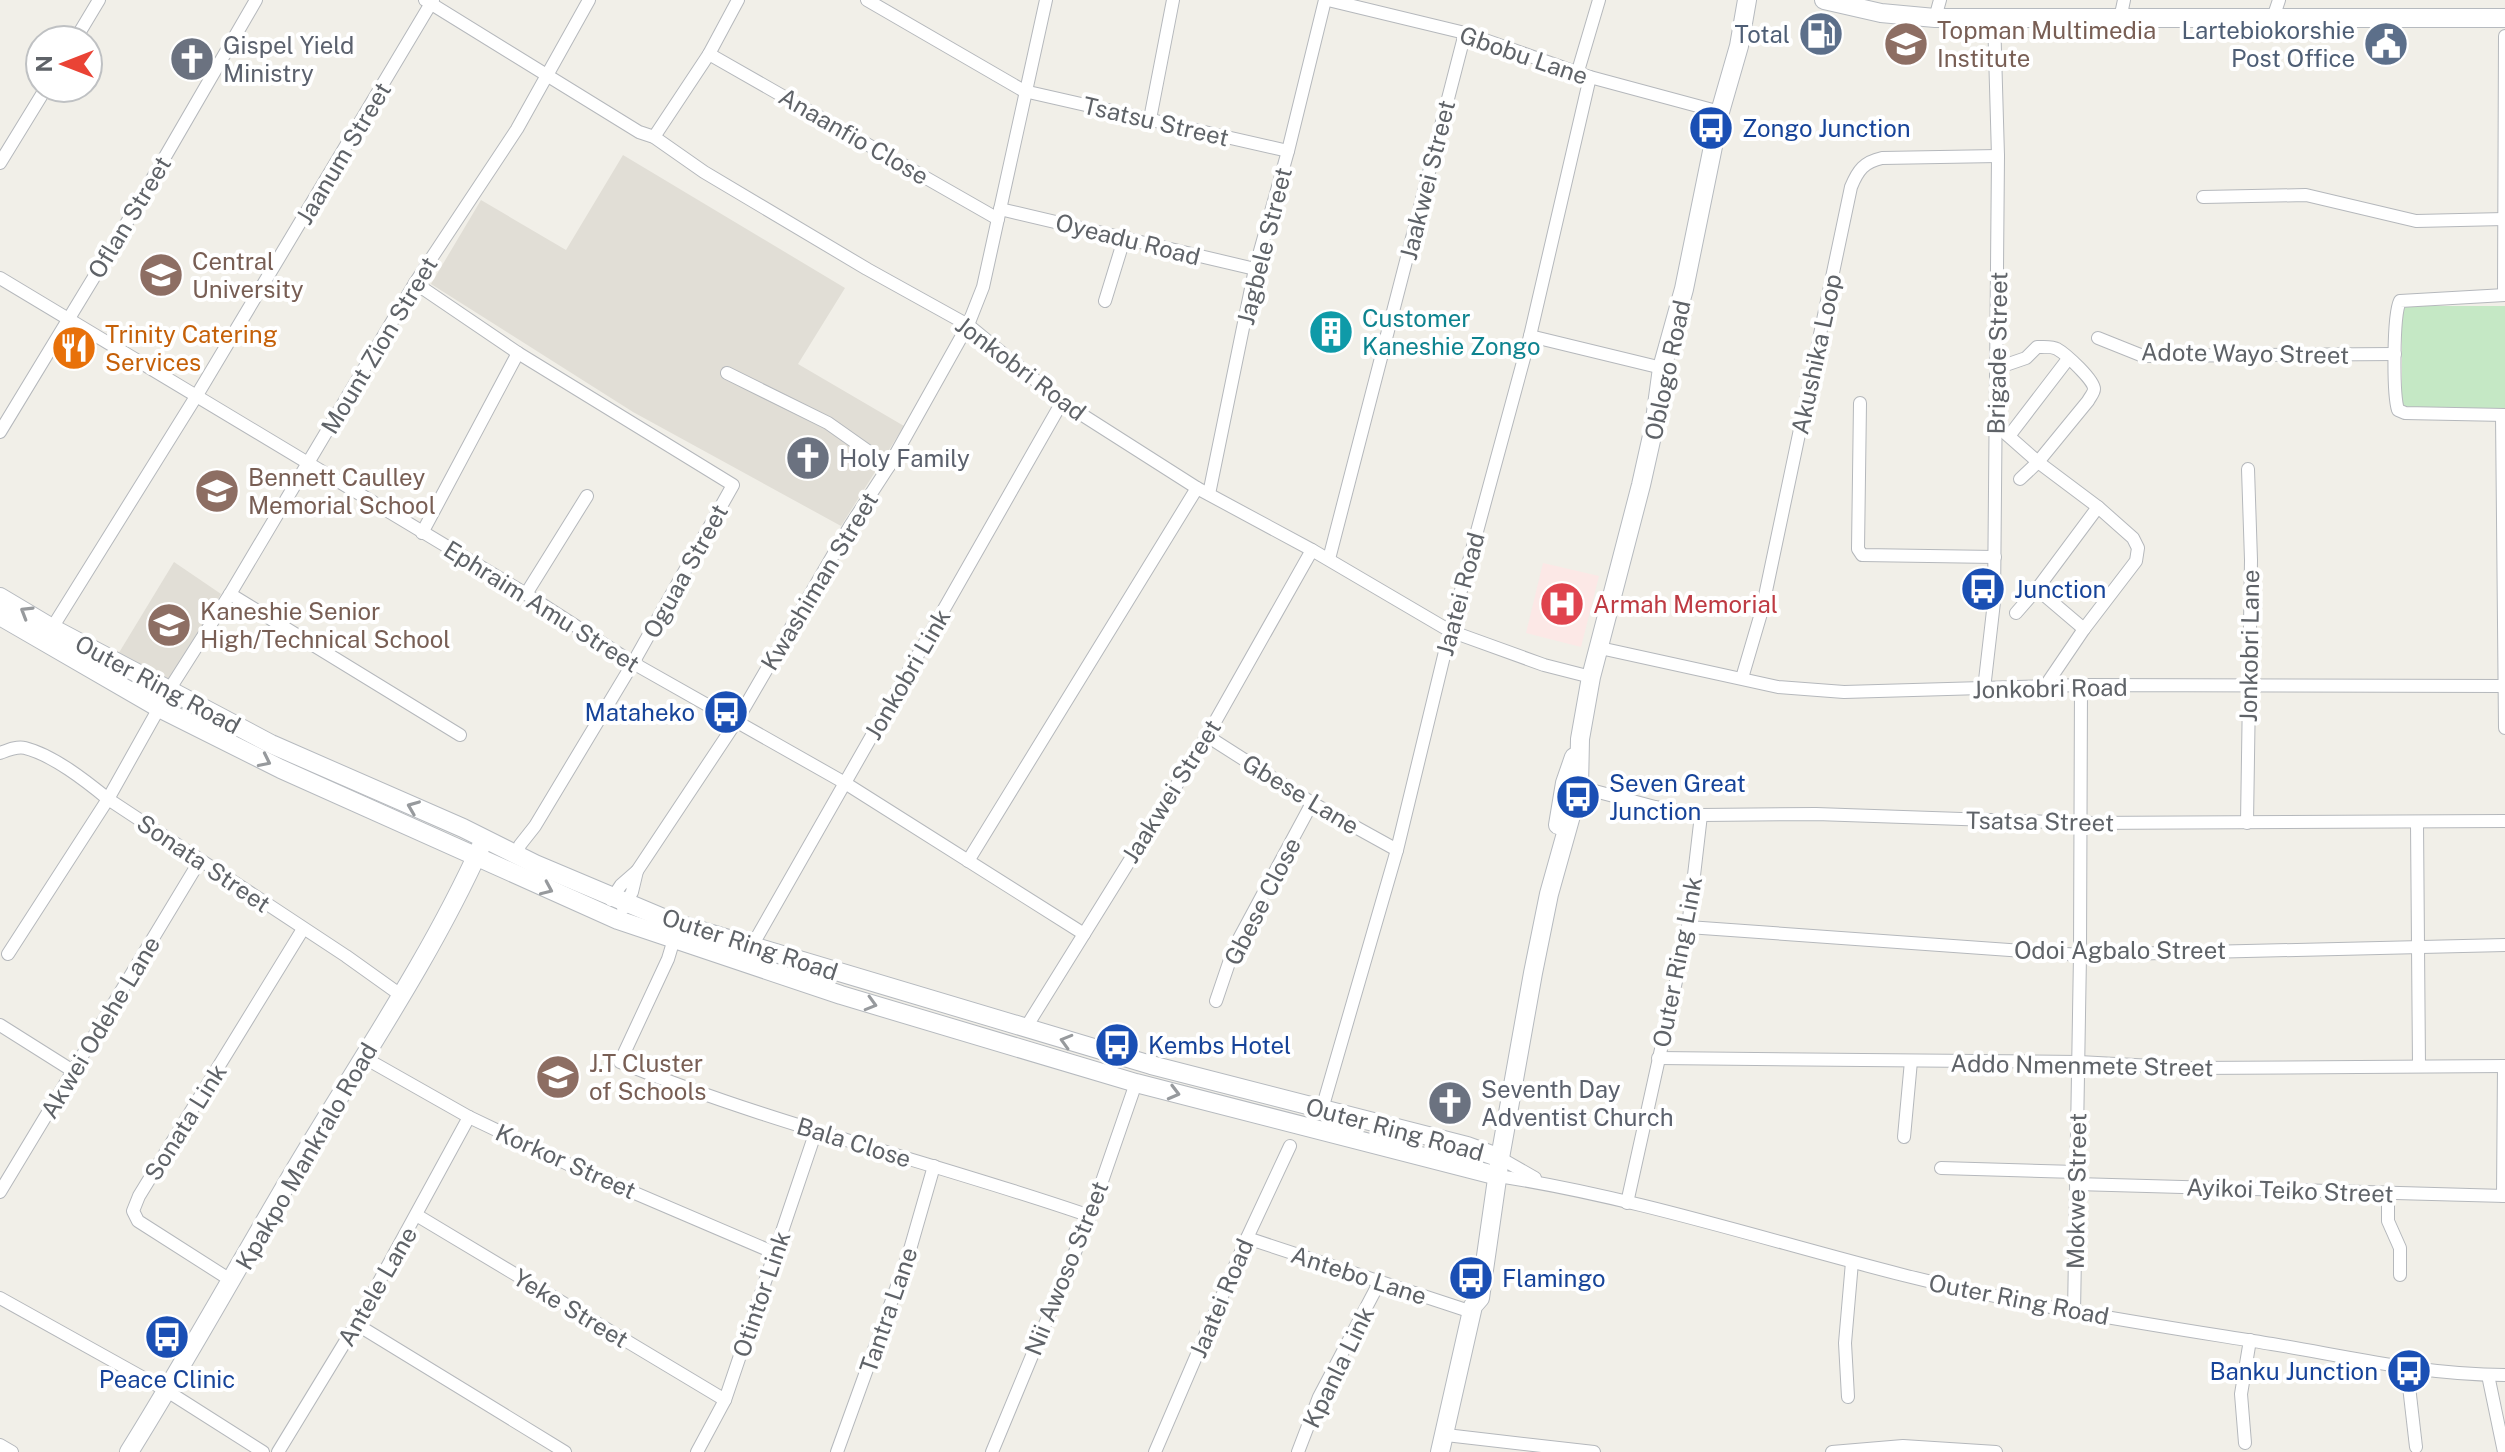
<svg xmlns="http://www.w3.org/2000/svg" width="2505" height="1452" font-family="'Public Sans',sans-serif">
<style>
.education{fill:#e1ded6}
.medical{fill:#fce8e6}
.green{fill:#c5e8c5}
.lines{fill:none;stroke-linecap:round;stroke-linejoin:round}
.street-casing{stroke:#b5b8bc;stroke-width:14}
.secondary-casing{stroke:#b6babf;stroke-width:20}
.street{stroke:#fff;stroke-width:12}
.secondary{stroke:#fff;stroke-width:18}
.oneway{stroke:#979a9d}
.labels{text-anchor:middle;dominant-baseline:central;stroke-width:8;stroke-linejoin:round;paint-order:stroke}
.education-label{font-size:24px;fill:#785e54;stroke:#fff;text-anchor:start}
.service-label{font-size:24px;fill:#4e5e75;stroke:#fff;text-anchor:end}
.worship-label{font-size:24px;fill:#5b616d;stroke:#fff;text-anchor:start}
.street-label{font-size:24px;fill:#5f6368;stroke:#fff}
.transit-label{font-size:24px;fill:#164399;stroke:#fff;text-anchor:start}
.culture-label{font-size:24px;fill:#0d838f;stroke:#fff;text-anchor:start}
.food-label{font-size:24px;fill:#c56008;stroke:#fff;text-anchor:start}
.health-label{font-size:24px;fill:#be3a42;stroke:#fff;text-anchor:start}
</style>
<rect width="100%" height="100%" fill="#f1efe8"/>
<!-- education -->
<g class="education">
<path d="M623 155 845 288 798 364 904 426 841 526 633 412 431 284 481 200 566 250Z"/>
<path d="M174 562 221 594 167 682 117 656Z"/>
</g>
<!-- medical -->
<path class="medical" d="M1543 563 1599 576 1581 647 1526 633Z"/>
<!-- green -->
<rect class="green" x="2402" y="306" width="103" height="104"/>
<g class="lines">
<!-- street casing -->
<g class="street-casing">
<g id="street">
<path d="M425 0 639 132 654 137 704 172 867 269 968 325 1062 402 1197 488 1312 550 1450 631 1544 665 1591 677"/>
<path d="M867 0 1024 91 1288 151"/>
<path d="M1328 0 1465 33 1590 77 1720 112"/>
<path d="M1935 18 1940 0"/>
<path d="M2273 18 2279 0"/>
<path d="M2120 19 2124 0"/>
<path d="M75 40 99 0"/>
<path d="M709 54 998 219"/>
<path d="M1578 71 1599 0"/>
<path d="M1150 119 1173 0"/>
<path d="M654 137 709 54 738 0"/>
<path d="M0 163 46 88"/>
<path d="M2203 197 2306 195 2416 221 2504 219"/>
<path d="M1000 209 1255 269"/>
<path d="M0 278 526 594 633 663 845 783 1084 934"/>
<path d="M415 283 518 353 733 485 633 663 535 826 520 845 517 855"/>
<path d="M2504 295 2505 36"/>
<path d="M2505 295 2400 301C2393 315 2393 394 2398 410L2405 413 2505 415"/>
<path d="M1105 301 1125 236"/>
<path d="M1530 336 1662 368"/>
<path d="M2098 338 2143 356 2395 354"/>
<path d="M1997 368 2026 358 2037 347C2044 347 2052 346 2057 349 2066 354 2094 380 2094 389 2094 393 2090 397 2088 401L2038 462 2020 479"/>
<path d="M727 373 828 423 889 466"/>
<path d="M1860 403 1858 549 1862 555 1995 557"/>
<path d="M2502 415 2505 728"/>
<path d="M1996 425 2038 462 2098 507 2133 538 2138 548 2136 561 2084 629 2046 685"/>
<path d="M0 432 122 231 256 0"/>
<path d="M2009 436 2068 359"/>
<path d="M1209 494 1255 269 1288 151 1325 0"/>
<path d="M422 533 518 353"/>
<path d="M1329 559 1465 33"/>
<path d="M2037 589 2084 629"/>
<path d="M230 594 460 735"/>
<path d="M526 594 587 496"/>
<path d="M2016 613 2037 589 2098 507"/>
<path d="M52 628 197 395 433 0"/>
<path d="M1600 648 1778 687 1844 692 2081 685 2505 686"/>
<path d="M1742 678 1762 610 1851 187C1858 170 1864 162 1882 158L1998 156"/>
<path d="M1984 689 1994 602 1998 156 1994 17"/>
<path d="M169 690 230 594 415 283 517 129 589 0"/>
<path d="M1207 736 1312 803 1397 850"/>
<path d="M0 753C8 750 17 746 25 748 53 755 86 781 108 799L346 956 402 996"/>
<path d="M1572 785 1655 807 1701 815 1816 814 2080 823 2505 821"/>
<path d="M2247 823 2251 560 2248 469"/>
<path d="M2417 823 2419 1066"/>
<path d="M968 861 1197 488"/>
<path d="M611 900 621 885 637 871 736 722 850 526 889 466 968 325 983 287 1046 0"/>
<path d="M623 909 632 892 637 871"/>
<path d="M1688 927 2080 955 2505 945"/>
<path d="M674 939 668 959 620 1062C773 1125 934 1162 1090 1216"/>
<path d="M752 946 1062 402"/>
<path d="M8 954 108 799 159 708"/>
<path d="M1216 1001 1234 948 1312 803"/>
<path d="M0 1025 73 1071"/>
<path d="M1025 1029 1207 736 1312 550"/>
<path d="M363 1057 469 1117 574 1167 775 1253"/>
<path d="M1658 1058 2079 1062 2190 1068 2505 1066"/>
<path d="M1322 1109 1397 850 1450 631 1530 336 1590 77"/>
<path d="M1904 1137 1911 1061"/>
<path d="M1500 1158 1535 1178"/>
<path d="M1941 1168 2076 1172"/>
<path d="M1498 1176C1635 1197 1769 1241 1903 1275 2025 1306 2148 1324 2272 1344 2350 1357 2425 1375 2505 1375"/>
<path d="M2076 1184 2505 1196"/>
<path d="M0 1192 199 862"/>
<path d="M2388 1192V1221L2400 1248V1275"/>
<path d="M2503 1196 2504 1066"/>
<path d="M1627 1203 1688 927 1701 815"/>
<path d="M418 1216 725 1400"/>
<path d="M1247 1238 1472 1312"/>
<path d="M232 1281 138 1221 133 1211 139 1196 303 929"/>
<path d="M0 1298 167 1391 263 1452"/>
<path d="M2074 1313 2080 955 2081 685"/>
<path d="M356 1324 565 1452"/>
<path d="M2407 1369 2416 1447"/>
<path d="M2488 1375 2504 1452"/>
<path d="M1848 1397 1845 1343 1852 1262"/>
<path d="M1446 1435 1594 1452"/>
<path d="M2245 1443 2241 1394 2250 1340"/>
<path d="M0 1445 12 1452"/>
<path d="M278 1452 356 1324 469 1117"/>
<path d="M697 1452 725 1400 816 1131"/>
<path d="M837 1452 909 1253 934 1166"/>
<path d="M992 1452 1090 1216 1136 1083"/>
<path d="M1155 1452 1247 1238 1290 1146"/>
<path d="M1298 1452 1319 1397 1379 1283"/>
<path d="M1832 1452 1903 1446 1996 1452"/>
</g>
</g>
<!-- secondary casing -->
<g class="secondary-casing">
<g id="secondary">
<path d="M1824 0 1881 13 1935 18H2505"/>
<path d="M0 597 52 628 271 744 463 828 535 864 675 923 1151 1065 1467 1146 1500 1158"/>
<path d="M0 616 159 708 281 769 618 920 841 995 1136 1083 1498 1176"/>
<path d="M1558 825 1565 783 1574 757"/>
<path d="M129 1452C187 1359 240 1263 296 1168 359 1062 430 959 481 846"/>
<path d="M1440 1452 1473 1306 1480 1298 1500 1158 1533 973 1549 894 1579 787 1580 739 1591 677 1641 485 1654 427 1662 368 1684 289 1720 112 1739 46 1747 0"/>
</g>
</g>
<!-- street -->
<use href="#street" class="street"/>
<!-- secondary -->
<use href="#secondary" class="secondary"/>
</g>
<!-- one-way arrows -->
<defs><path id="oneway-chevron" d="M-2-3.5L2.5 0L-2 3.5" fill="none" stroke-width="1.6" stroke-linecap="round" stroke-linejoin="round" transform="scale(2)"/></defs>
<g class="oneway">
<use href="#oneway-chevron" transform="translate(26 612) rotate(-149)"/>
<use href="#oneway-chevron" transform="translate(265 761) rotate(26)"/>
<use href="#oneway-chevron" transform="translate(413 807) rotate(-158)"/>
<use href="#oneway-chevron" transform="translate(547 889) rotate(24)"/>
<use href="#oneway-chevron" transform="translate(871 1004) rotate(16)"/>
<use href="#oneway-chevron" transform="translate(1066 1041) rotate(-164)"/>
<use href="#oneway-chevron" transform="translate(1174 1093) rotate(15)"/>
</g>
<!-- icons -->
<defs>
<g id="fuel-disc" transform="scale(2.3)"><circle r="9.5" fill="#5c6f8a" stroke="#fff"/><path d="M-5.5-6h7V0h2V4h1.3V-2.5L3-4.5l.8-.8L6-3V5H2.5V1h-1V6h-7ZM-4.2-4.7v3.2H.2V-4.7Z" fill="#fff"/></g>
<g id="school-disc" transform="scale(2.3)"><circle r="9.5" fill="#8d6e63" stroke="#fff"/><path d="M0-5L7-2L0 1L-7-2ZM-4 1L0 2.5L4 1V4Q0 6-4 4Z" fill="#fff"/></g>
<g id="civic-disc" transform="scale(2.3)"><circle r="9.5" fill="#5c6f8a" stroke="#fff"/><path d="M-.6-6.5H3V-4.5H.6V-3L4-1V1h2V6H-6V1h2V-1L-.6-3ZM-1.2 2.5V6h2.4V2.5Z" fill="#fff"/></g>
<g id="church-disc" transform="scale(2.3)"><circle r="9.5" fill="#6b7280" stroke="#fff"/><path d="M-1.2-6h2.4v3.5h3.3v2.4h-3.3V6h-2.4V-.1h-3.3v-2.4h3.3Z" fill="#fff"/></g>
<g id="bus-disc" transform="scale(2.3)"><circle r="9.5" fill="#1a4fb4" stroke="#fff"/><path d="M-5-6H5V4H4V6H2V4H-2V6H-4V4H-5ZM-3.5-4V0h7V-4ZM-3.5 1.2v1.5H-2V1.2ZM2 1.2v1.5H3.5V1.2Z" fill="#fff"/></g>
<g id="university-disc" transform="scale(2.3)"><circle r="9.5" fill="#8d6e63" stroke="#fff"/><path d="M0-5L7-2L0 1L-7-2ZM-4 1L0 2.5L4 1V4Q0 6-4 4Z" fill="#fff"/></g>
<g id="building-disc" transform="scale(2.3)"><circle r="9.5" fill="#0f9aa8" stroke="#fff"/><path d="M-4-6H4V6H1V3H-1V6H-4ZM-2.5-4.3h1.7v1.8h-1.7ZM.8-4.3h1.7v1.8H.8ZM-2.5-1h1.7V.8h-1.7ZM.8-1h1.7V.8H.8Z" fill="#fff"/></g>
<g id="restaurant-disc" transform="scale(2.3)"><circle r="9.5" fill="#e8710a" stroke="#fff"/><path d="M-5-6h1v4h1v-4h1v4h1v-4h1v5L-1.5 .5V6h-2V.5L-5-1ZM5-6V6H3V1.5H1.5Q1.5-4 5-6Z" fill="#fff"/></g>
<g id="hospital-disc" transform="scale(2.3)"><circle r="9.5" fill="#e0444e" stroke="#fff"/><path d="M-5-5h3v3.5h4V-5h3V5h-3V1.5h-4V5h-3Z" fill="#fff"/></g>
</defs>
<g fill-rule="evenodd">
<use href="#fuel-disc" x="1821" y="34"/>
<use href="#school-disc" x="1906" y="44"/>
<use href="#civic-disc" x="2386" y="44"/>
<use href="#church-disc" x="192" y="59"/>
<use href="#bus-disc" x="1711" y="128"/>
<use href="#university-disc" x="161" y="275"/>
<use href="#building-disc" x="1331" y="332"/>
<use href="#restaurant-disc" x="74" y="348"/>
<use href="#church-disc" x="808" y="458"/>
<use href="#school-disc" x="217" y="491"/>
<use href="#bus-disc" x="1983" y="589"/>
<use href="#hospital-disc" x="1562" y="604"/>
<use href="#school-disc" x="169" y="625"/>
<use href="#bus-disc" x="726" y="712"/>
<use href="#bus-disc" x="1578" y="797"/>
<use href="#bus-disc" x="1117" y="1045"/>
<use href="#school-disc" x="558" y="1077"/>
<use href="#church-disc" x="1450" y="1103"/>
<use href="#bus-disc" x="1471" y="1278"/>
<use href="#bus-disc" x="167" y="1337"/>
<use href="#bus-disc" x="2409" y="1371"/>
</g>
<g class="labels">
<!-- education labels -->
<g class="education-label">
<text x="1937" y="30">Topman Multimedia<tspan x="1937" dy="28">Institute</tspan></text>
<text x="192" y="261">Central<tspan x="192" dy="28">University</tspan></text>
<text x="248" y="477">Bennett Caulley<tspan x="248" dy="28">Memorial School</tspan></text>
<text x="200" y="611">Kaneshie Senior<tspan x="200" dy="28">High/Technical School</tspan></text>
<text x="589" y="1063">J.T Cluster<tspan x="589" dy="28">of Schools</tspan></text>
</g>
<!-- service labels -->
<g class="service-label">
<text x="2355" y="30">Lartebiokorshie<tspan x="2355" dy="28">Post Office</tspan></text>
<text x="1790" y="34">Total</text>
</g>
<!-- worship labels -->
<g class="worship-label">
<text x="223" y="45">Gispel Yield<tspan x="223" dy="28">Ministry</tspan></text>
<text x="839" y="458">Holy Family</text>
<text x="1481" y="1089">Seventh Day<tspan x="1481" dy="28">Adventist Church</tspan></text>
</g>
<!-- street labels -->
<g class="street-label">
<text transform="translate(1524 55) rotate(19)">Gbobu Lane</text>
<text transform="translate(1156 121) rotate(13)">Tsatsu Street</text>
<text transform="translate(854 136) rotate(30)">Anaanfio Close</text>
<text transform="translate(343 153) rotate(-59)">Jaanum Street</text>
<text transform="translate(1427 180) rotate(-76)">Jaakwei Street</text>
<text transform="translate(129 217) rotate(-59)">Oflan Street</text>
<text transform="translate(1128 239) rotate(14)">Oyeadu Road</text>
<text transform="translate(1264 246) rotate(-76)">Jagbele Street</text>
<text transform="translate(379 345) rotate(-59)">Mount Zion Street</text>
<text transform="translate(1997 353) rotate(-89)">Brigade Street</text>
<text transform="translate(2245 353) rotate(1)">Adote Wayo Street</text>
<text transform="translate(1816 354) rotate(-78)">Akushika Loop</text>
<text transform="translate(1021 368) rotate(37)">Jonkobri Road</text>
<text transform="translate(1667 370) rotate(-78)">Oblogo Road</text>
<text transform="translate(685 571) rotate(-61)">Oguaa Street</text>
<text transform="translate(819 581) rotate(-59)">Kwashiman Street</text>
<text transform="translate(1460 594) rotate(-75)">Jaatei Road</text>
<text transform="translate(542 606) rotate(32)">Ephraim Amu Street</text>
<text transform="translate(2249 646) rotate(-89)">Jonkobri Lane</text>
<text transform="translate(907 674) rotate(-60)">Jonkobri Link</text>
<text transform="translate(158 684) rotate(28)">Outer Ring Road</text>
<text transform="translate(2050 688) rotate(-1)">Jonkobri Road</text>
<text transform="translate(1171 791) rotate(-58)">Jaakwei Street</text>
<text transform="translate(1301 794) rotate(31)">Gbese Lane</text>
<text transform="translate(2040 821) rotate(1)">Tsatsa Street</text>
<text transform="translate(204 863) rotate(34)">Sonata Street</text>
<text transform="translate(1262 901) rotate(-63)">Gbese Close</text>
<text transform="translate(750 944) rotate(18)">Outer Ring Road</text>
<text x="2120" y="950">Odoi Agbalo Street</text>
<text transform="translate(1677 962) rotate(-79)">Outer Ring Link</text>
<text transform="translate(100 1027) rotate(-59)">Akwei Odehe Lane</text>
<text transform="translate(2082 1065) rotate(1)">Addo Nmenmete Street</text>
<text transform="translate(185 1122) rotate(-58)">Sonata Link</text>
<text transform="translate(1395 1129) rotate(15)">Outer Ring Road</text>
<text transform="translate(854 1142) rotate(17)">Bala Close</text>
<text transform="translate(306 1156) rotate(-60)">Kpakpo Mankralo Road</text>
<text transform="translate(566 1161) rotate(24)">Korkor Street</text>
<text transform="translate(2290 1190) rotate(2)">Ayikoi Teiko Street</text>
<text transform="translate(2076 1191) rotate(-89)">Mokwe Street</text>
<text transform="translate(1066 1268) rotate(-68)">Nii Awoso Street</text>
<text transform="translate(1359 1275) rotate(18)">Antebo Lane</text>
<text transform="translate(377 1286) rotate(-60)">Antele Lane</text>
<text transform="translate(761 1294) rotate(-71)">Otintor Link</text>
<text transform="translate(1221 1298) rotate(-67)">Jaatei Road</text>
<text transform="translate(2019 1299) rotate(11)">Outer Ring Road</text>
<text transform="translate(571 1308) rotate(31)">Yeke Street</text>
<text transform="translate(888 1310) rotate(-71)">Tantra Lane</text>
<text transform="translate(1338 1367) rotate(-64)">Kpanla Link</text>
</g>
<!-- transit labels -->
<g class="transit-label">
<text x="1742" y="128">Zongo Junction</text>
<text x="2014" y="589">Junction</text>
<text x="695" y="712" text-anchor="end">Mataheko</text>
<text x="1609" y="783">Seven Great<tspan x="1609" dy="28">Junction</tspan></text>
<text x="1148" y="1045">Kembs Hotel</text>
<text x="1502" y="1278">Flamingo</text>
<text x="2378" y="1371" text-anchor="end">Banku Junction</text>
<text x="167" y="1379" text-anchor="middle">Peace Clinic</text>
</g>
<!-- culture labels -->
<g class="culture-label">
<text x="1362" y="318">Customer<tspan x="1362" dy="28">Kaneshie Zongo</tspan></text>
</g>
<!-- food labels -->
<g class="food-label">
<text x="105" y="334">Trinity Catering<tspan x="105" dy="28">Services</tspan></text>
</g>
<!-- health labels -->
<g class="health-label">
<text x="1593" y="604">Armah Memorial</text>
</g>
</g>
<!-- north arrow -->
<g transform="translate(64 64) rotate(270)"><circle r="38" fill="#ffffff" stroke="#bfc1c3" stroke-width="2"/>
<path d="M0-6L14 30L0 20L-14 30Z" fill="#ea4335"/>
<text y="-12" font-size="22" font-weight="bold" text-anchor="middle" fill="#5f6368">N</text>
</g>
</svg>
